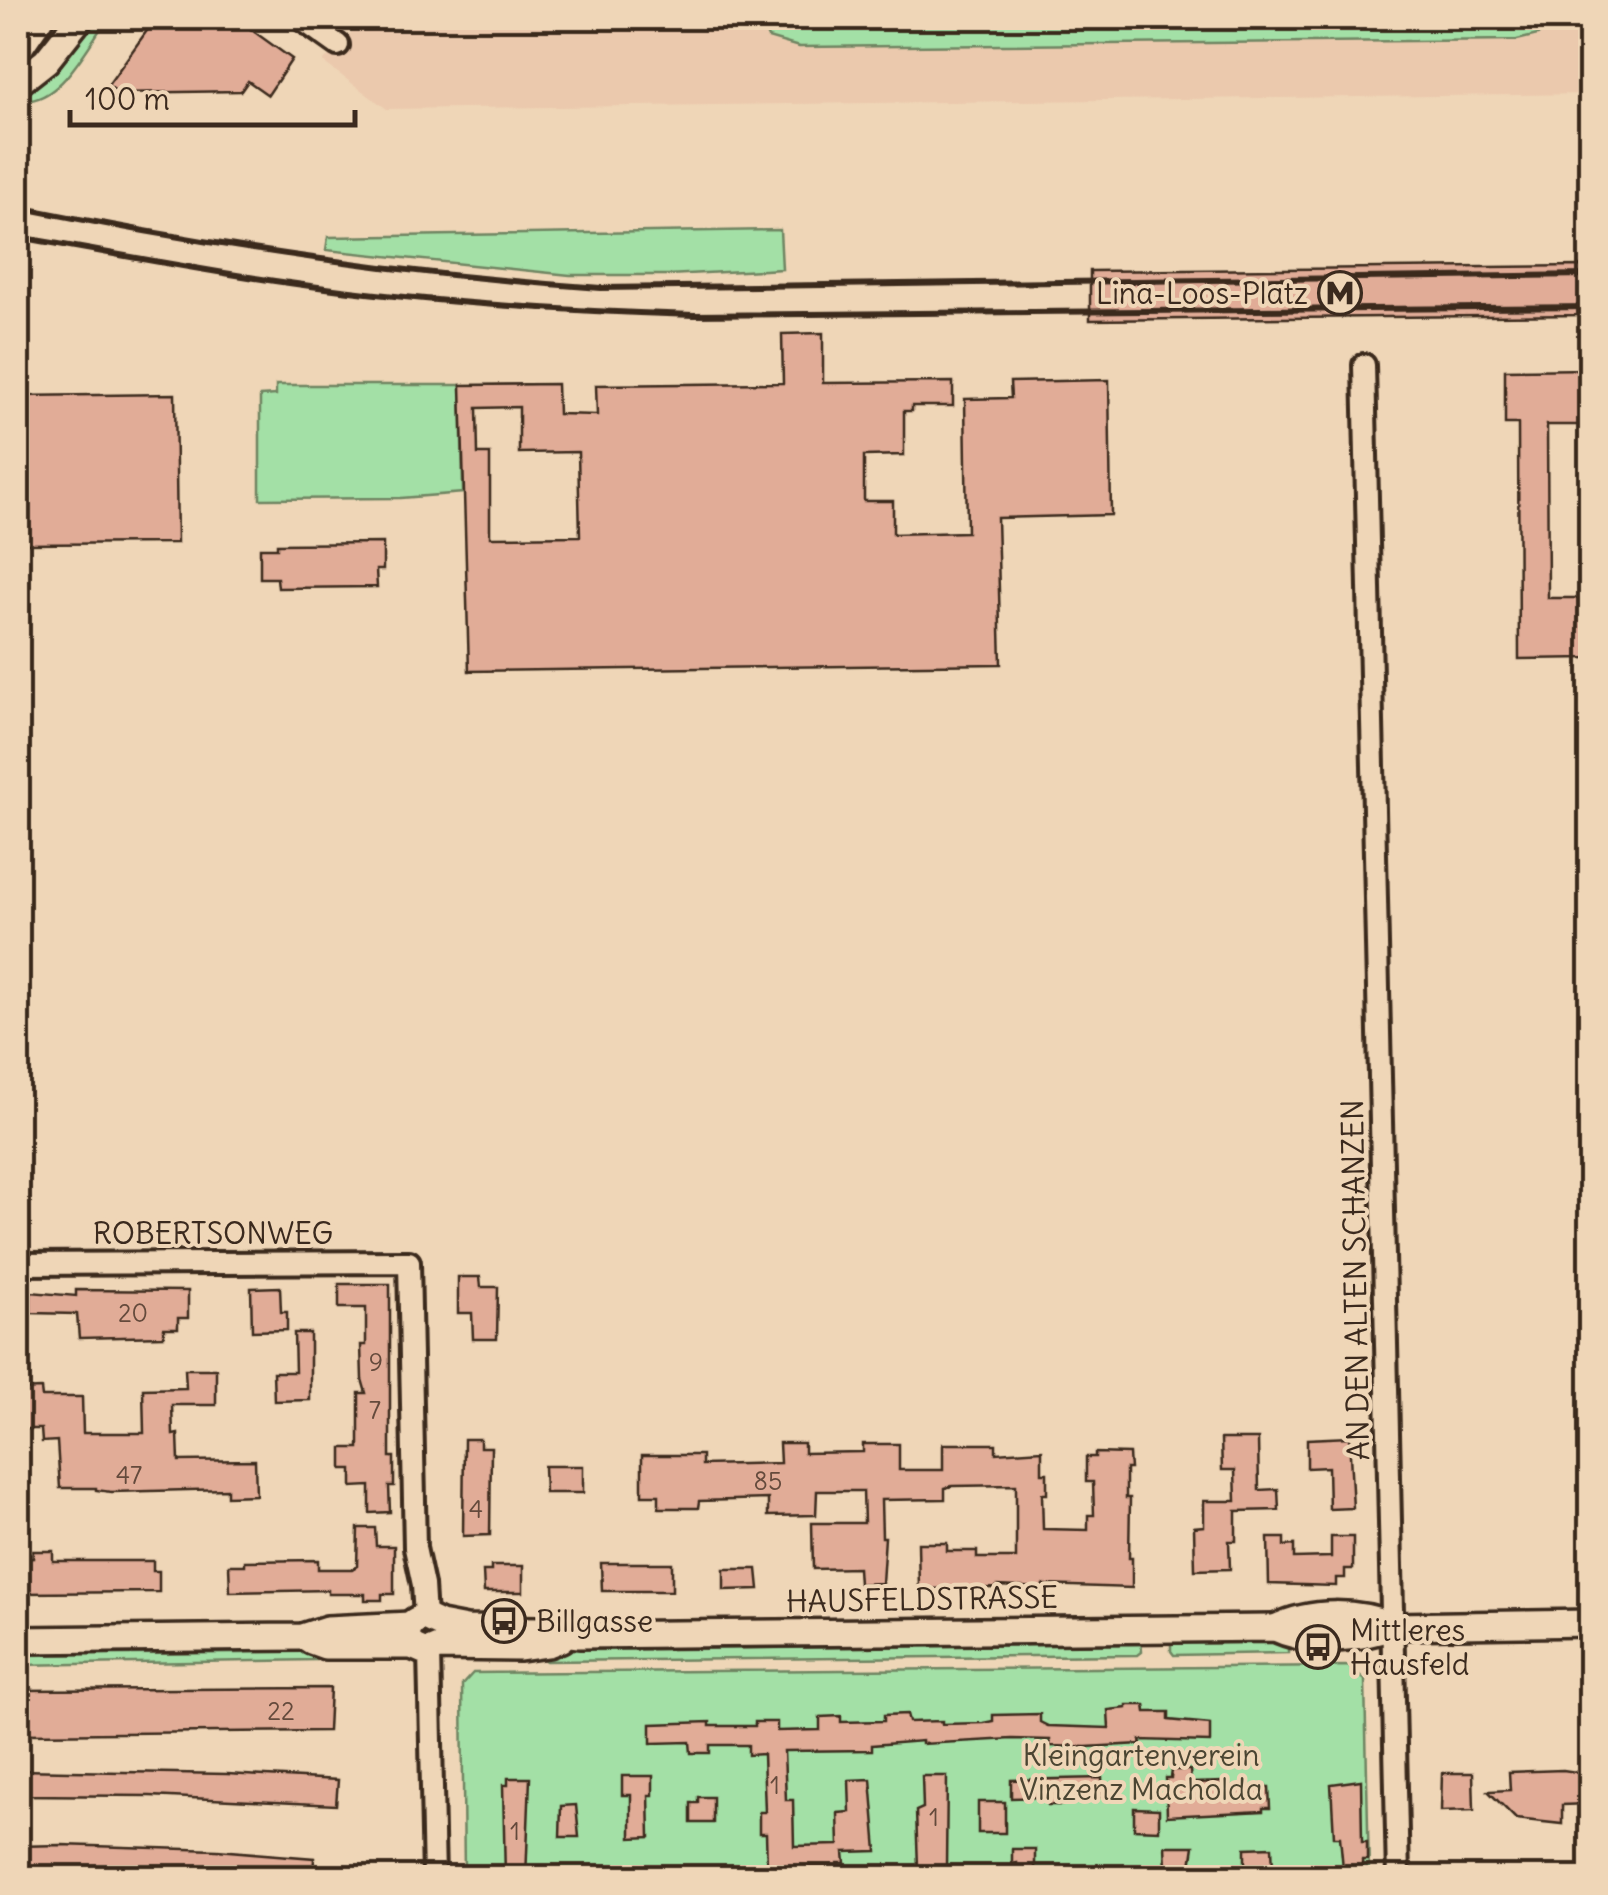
<svg xmlns="http://www.w3.org/2000/svg" width="1608" height="1895" font-family="Delius,sans-serif">
<style>
.built{fill:#ebc9ad}
.green{fill:#a3e0a6;stroke:#6f8562;stroke-width:2.5}
.building{fill:#e1ac97;stroke:#3b2a1e;stroke-width:2.5;fill-rule:evenodd}
.lines{fill:none;stroke-linecap:round;stroke-linejoin:round}
.minor-casing{stroke:#3b2a1e;stroke-width:28}
.tertiary-casing{stroke:#3b2a1e;stroke-width:32}
.minor{stroke:#efd6b7;stroke-width:20}
.tertiary{stroke:#efd6b7;stroke-width:25}
.rail{stroke:#3b2a1e;stroke-width:6}
.labels{text-anchor:middle;dominant-baseline:central;stroke-width:8;stroke-linejoin:round;paint-order:stroke}
.number-label{font-size:25px;fill:#644a3c}
.poi-label{font-size:30px;fill:#3b2a1e;stroke:#efd6b7;text-anchor:start}
.street-label{font-size:30px;fill:#3b2a1e;stroke:#efd6b7}
.park-label{font-size:30px;fill:#4b4532;stroke:#efd6b7}
</style>
<rect width="100%" height="100%" fill="#efd6b7"/>
<filter id="ink" filterUnits="userSpaceOnUse"><feTurbulence type="fractalNoise" baseFrequency=".01" numOctaves="2"/><feDisplacementMap in="SourceGraphic" scale="20" xChannelSelector="R" yChannelSelector="G"/><feConvolveMatrix kernelMatrix="1 2 1 2 8 2 1 2 1" color-interpolation-filters="sRGB"/></filter>
<g filter="url(#ink)">
<!-- built -->
<path class="built" d="M365 18H1590V94L387 109 323 62Z"/>
<!-- green -->
<g class="green">
<path d="M89 18H108C87 46 59 107 19 100L18 95Z"/>
<path d="M759 18H1550L1538 35 1517 40 799 47 768 38Z"/>
<path d="M780 230 782 269 668 275H570L326 250 328 237Z"/>
<path d="M276 385H461L463 493 401 498 260 499V396L276 395Z"/>
<path d="M1259 1638 1288 1643V1653L1174 1655 1171 1651V1639Z"/>
<path d="M1141 1639 1142 1652 1138 1655 546 1661 542 1658V1654L566 1647 596 1644 597 1650 1119 1644 1121 1640Z"/>
<path d="M246 1648 316 1651V1660L18 1665V1655L244 1653Z"/>
<path d="M1349 1666 1365 1680 1369 1877H464L462 1685 473 1673Z"/>
</g>
<!-- building -->
<g class="building">
<path d="M156 18H235L292 59 268 95 248 81 241 91 118 93 108 85Z"/>
<path d="M1583 266 1584 315 1090 320V271Z"/>
<path d="M823 333V383L953 382V406H912V411H904V455L864 456V501H893V534L967 532 965 399 1011 398 1010 382 1109 380 1111 515 997 518 1001 664 469 671 461 385 557 384 558 414 597 415 596 385 783 383 782 334ZM519 407V453L578 452 580 536 490 537V454H478L477 408Z"/>
<path d="M1590 369V425H1547L1548 598H1590V658L1519 659 1518 424H1505V370Z"/>
<path d="M175 394 177 543 18 544V396Z"/>
<path d="M383 543V570H376L377 587 278 588 277 578H260V548H277V544Z"/>
<path d="M458 1277H480L481 1287H498L497 1339H473L472 1313H458Z"/>
<path d="M339 1284H390V1457H394V1486H389L390 1512 370 1513V1486L352 1487V1469H342V1448H359V1393H366L362 1379 361 1345H366V1308H339Z"/>
<path d="M280 1287 281 1312H287V1330L252 1331 251 1288Z"/>
<path d="M76 1290 188 1291V1318H178V1328H164V1336L79 1338 77 1314 31 1313V1292L76 1296Z"/>
<path d="M294 1333H310V1400L274 1401 273 1372H295Z"/>
<path d="M185 1369H216V1405H172L173 1435 178 1434 179 1461 255 1460 256 1495 227 1496V1489L111 1492 96 1490V1488H60L57 1441 42 1442 41 1429H18V1390L41 1389 42 1397H82L83 1433H144L143 1389 186 1388Z"/>
<path d="M1349 1437 1353 1508 1329 1509 1328 1467 1307 1468V1439Z"/>
<path d="M464 1439H480V1447H491L490 1535 463 1536Z"/>
<path d="M1221 1439H1258L1259 1490 1278 1489 1279 1510 1236 1511V1541H1229L1230 1569 1195 1570 1194 1527 1204 1526V1501H1236L1235 1470H1222Z"/>
<path d="M779 1443H804V1453L863 1452V1444H899V1470H943V1444H996V1453L1042 1450V1473H1047V1494H1042L1043 1529 1088 1530V1515H1094L1093 1482H1086V1457H1095V1453L1129 1454 1130 1469H1126V1498H1130L1129 1558H1132V1588L1043 1585V1588L997 1586 995 1588 919 1589 918 1543H947V1551H977V1558H1016V1485L952 1486 945 1488V1499L881 1500 882 1537H885L882 1583 859 1584 858 1568 813 1569 812 1523H864L863 1491H817L816 1515 768 1516V1499L699 1501 698 1508H659V1495H642V1455H702V1465L780 1463Z"/>
<path d="M544 1466H583V1493H545Z"/>
<path d="M358 1528H375L376 1546H394V1594H382V1600H365V1594H328V1590L230 1592 229 1565H245V1561L318 1560V1569H352L357 1566Z"/>
<path d="M1331 1537H1353V1569H1345V1578H1336V1586L1269 1584 1268 1538H1284V1546L1294 1545V1558L1331 1557Z"/>
<path d="M33 1551H53V1561H153V1571H159V1592L18 1593V1559L33 1558Z"/>
<path d="M601 1563H672V1591H602Z"/>
<path d="M491 1566H523V1592H484L483 1571H491Z"/>
<path d="M724 1569H757L759 1589 724 1590Z"/>
<path d="M330 1688 328 1731 26 1734 25 1712H18V1690Z"/>
<path d="M1127 1705H1145L1146 1712H1169V1720L1210 1724V1742L1140 1740 1141 1744 1086 1747 1050 1746V1740L1012 1739 922 1744V1741L872 1745V1750L784 1751 786 1800H793L794 1846 839 1845 838 1813 850 1812 849 1780 871 1779 877 1851 844 1852 845 1863H838V1868L767 1867 766 1833H759V1812H765L763 1754 748 1755V1745H710V1753H691L690 1742 651 1743V1724L710 1722V1726H755V1722H777V1731L820 1730V1717L841 1716V1722L884 1721V1715L907 1714 909 1722 942 1721V1724L983 1723 993 1721V1715L1040 1714V1722L1048 1726 1109 1728 1108 1710 1127 1708Z"/>
<path d="M18 1770 227 1774 338 1780 336 1805 150 1796 18 1795Z"/>
<path d="M1172 1770H1190L1191 1783 1223 1782V1787H1269L1270 1808H1263V1811L1167 1816 1166 1778H1171Z"/>
<path d="M1563 1770 1590 1774 1588 1804 1562 1805V1824L1516 1819 1488 1791 1510 1790 1509 1772Z"/>
<path d="M1442 1773H1473L1474 1810 1441 1811Z"/>
<path d="M622 1776H653V1795H649L650 1837 631 1838V1795H622Z"/>
<path d="M922 1776H947L946 1867H918L916 1811 923 1808Z"/>
<path d="M508 1778H530L526 1878H505L503 1785H508Z"/>
<path d="M1102 1778 1103 1797 1062 1798V1805H1048L1046 1797 1011 1798V1780Z"/>
<path d="M1361 1780 1362 1842H1367V1860H1362L1363 1878H1344L1340 1837H1334L1331 1784Z"/>
<path d="M698 1797H713V1823H691V1803H698Z"/>
<rect x="978" y="1802" width="27" height="31"/>
<path d="M576 1805 579 1837H560L561 1806Z"/>
<path d="M1134 1808 1159 1809V1830L1134 1829Z"/>
<path d="M61 1845 217 1850 314 1858 313 1878 18 1870V1846Z"/>
<path d="M1165 1846H1194L1191 1866 1166 1867Z"/>
<path d="M1272 1847 1273 1870H1245V1848Z"/>
<path d="M1012 1849H1035V1875L1017 1873V1863L1012 1864Z"/>
</g>
<g class="lines">
<!-- minor casing -->
<g class="minor-casing">
<g id="minor">
<path d="M300 18 338 45"/>
<path d="M1364 365 1398 1878"/>
<path d="M18 1264 409 1262 415 1548 423 1585 425 1617"/>
<path d="M429 1652 434 1878"/>
</g>
</g>
<!-- tertiary casing -->
<g class="tertiary-casing">
<g id="tertiary">
<path d="M18 50 40 18"/>
<path d="M18 83 46 61 80 18"/>
<path d="M1275 1628C1311 1610 1358 1611 1394 1626"/>
<path d="M18 1640 302 1637 327 1629 410 1625"/>
<path d="M311 1641 325 1646H412L426 1652 438 1647 520 1648 548 1644 561 1639"/>
<path d="M412 1646C403 1633 409 1620 425 1617L440 1624 466 1629 540 1630 579 1635 1275 1628C1310 1645 1358 1639 1394 1626L1590 1623"/>
</g>
</g>
<!-- minor -->
<use href="#minor" class="minor"/>
<!-- tertiary -->
<use href="#tertiary" class="tertiary"/>
<!-- rail -->
<g class="rail">
<path d="M18 207C211 246 404 275 601 288L1590 275"/>
<path d="M18 237C106 252 193 269 282 282 419 302 556 311 694 315L1590 307"/>
</g>
</g>
</g>
<!-- icons -->
<defs>
<g id="metro-ring" transform="scale(2.25)"><circle r="9.5" fill="#efd6b7" stroke="#3b2a1e" stroke-width="1.5"/><path d="M-5.5 5V-5H-3L0 0L3-5H5.5V5H3V-.5L0 4L-3-.5V5Z" fill="#3b2a1e"/></g>
<g id="bus-ring" transform="scale(2.25)"><circle r="9.5" fill="#efd6b7" stroke="#3b2a1e" stroke-width="1.5"/><path d="M-5-6H5V4H4V6H2V4H-2V6H-4V4H-5ZM-3.5-4V0h7V-4ZM-3.5 1.2v1.5H-2V1.2ZM2 1.2v1.5H3.5V1.2Z" fill="#3b2a1e"/></g>
</defs>
<g fill-rule="evenodd">
<use href="#metro-ring" x="1340" y="293"/>
<use href="#bus-ring" x="504" y="1621"/>
<use href="#bus-ring" x="1318" y="1647"/>
</g>
<g class="labels">
<!-- number labels -->
<g class="number-label">
<text x="133" y="1313">20</text>
<text x="376" y="1362">9</text>
<text x="375" y="1410">7</text>
<text x="129" y="1475">47</text>
<text x="768" y="1481">85</text>
<text x="476" y="1509">4</text>
<text x="281" y="1711">22</text>
<text x="775" y="1785">1</text>
<text x="934" y="1817">1</text>
<text x="515" y="1831">1</text>
</g>
<!-- poi labels -->
<g class="poi-label">
<text x="1308" y="293" text-anchor="end">Lina-Loos-Platz</text>
<text x="536" y="1621">Billgasse</text>
<text x="1350" y="1630">Mittleres<tspan x="1350" dy="34">Hausfeld</tspan></text>
</g>
<!-- street labels -->
<g class="street-label">
<text x="213" y="1233">ROBERTSONWEG</text>
<text transform="translate(1355 1280) rotate(-91)">AN DEN ALTEN SCHANZEN</text>
<text transform="translate(922 1599) rotate(-1)">HAUSFELDSTRASSE</text>
</g>
<!-- park labels -->
<g class="park-label">
<text x="1141" y="1755">Kleingartenverein<tspan x="1141" dy="34">Vinzenz Macholda</tspan></text>
</g>
</g>
<!-- margin -->
<rect width="1608" height="1895" fill="none" stroke="#efd6b7" stroke-width="60"/>
<rect x="30" y="30" width="1548" height="1835" fill="none" stroke="#3b2a1e" stroke-width="4" filter="url(#ink)"/>
<!-- scale -->
<path d="M70 110v15h285v-15" fill="none" stroke="#3b2a1e" stroke-width="5"/>
<text x="85" y="110" font-size="30" fill="#3b2a1e" stroke="#efd6b7" stroke-width="8" paint-order="stroke">100 m</text>
</svg>
